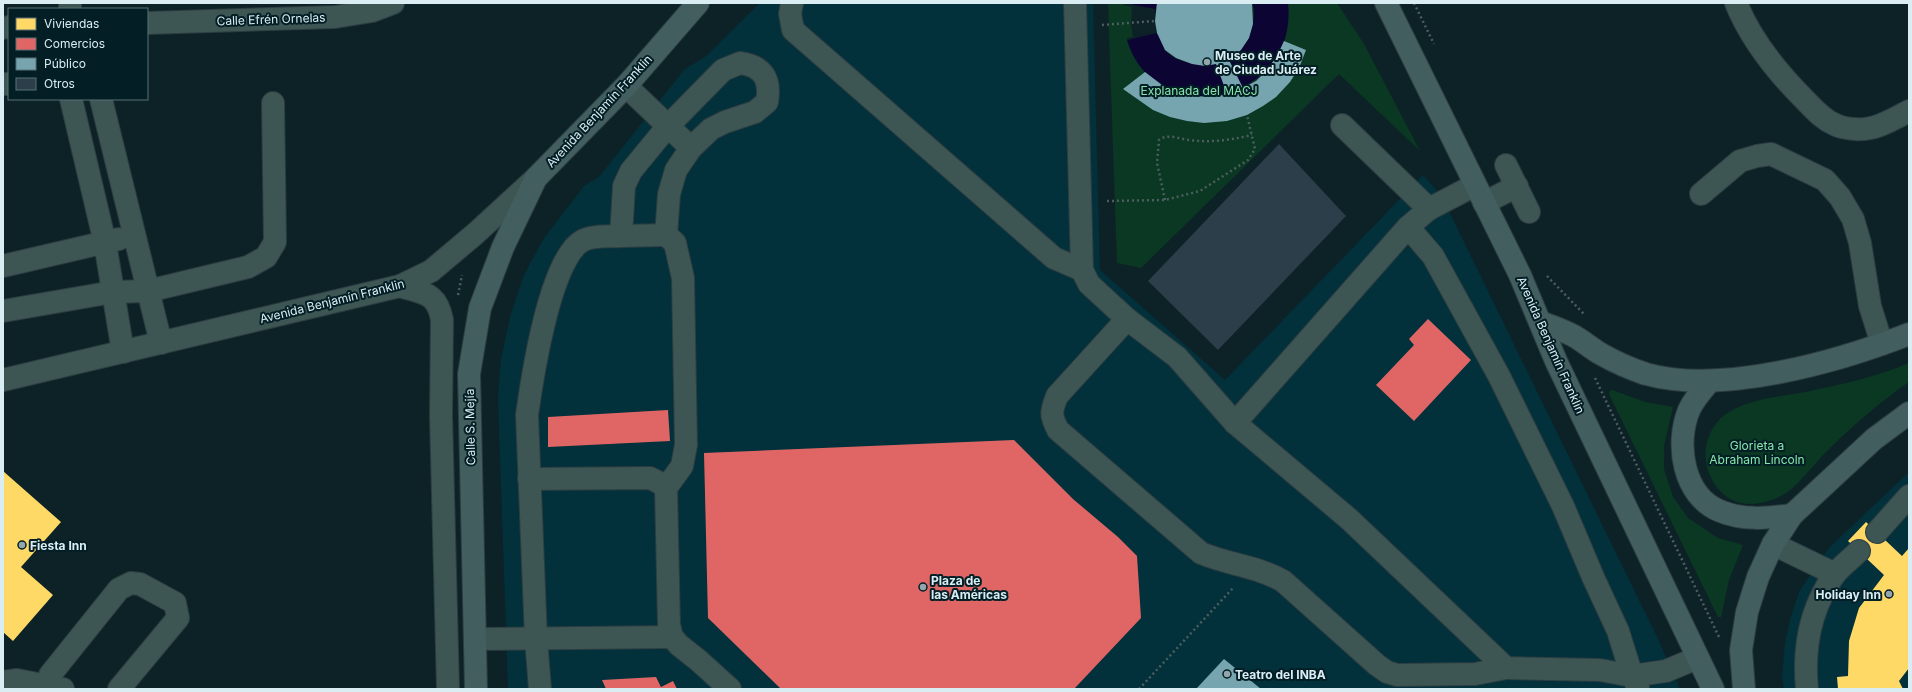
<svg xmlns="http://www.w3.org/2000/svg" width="1912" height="692" font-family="Inter,sans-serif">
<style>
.built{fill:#02303b}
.green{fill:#0a3823}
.water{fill:#0c0534}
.pier{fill:#0d2227}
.homes{fill:#ffd966}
.shops{fill:#e06666}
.public{fill:#76a5af}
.building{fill:#2b3e4a}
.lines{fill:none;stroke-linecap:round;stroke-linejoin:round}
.minor-casing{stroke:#2c3d41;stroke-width:24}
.major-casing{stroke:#2c3d41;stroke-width:24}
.path{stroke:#4c5e5f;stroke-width:2.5;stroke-dasharray:2 3;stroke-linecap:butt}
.minor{stroke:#3d5553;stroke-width:22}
.major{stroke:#435e5e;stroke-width:22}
.poi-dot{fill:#92a6ac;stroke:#031e25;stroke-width:1.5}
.labels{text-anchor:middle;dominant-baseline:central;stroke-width:4;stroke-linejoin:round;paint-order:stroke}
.street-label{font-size:12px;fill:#d9edf3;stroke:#031e25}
.poi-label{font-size:12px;font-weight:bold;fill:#d9edf3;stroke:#031e25;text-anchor:start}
.park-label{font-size:12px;fill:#86e5a9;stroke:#031e25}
</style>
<rect width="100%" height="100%" fill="#0d2227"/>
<!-- built -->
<g class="built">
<path d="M760 3H1093L1100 270 1225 380 1423 175 1441 195 1659 641 1680 689H508L498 398 501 359 510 317 524 275 544 238 584 186 599 177 684 70 706 56Z"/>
<path d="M1909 472V689H1784L1782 675 1785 643 1791 616 1800 590 1829 548Z"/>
</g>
<!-- green -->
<g class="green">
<path d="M1108 3H1337L1364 44 1420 151 1339 74 1141 268 1117 263Z"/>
<path d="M1909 363V382C1882 400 1854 425 1830 448 1818 459 1798 486 1786 493 1771 502 1754 507 1737 502 1723 497 1714 486 1709 473 1700 451 1709 424 1729 412 1751 398 1780 397 1805 392 1839 385 1876 377 1909 363Z"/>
<path d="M1612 390 1645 402 1673 407 1664 446V469L1673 497 1688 518 1718 538 1743 545 1729 580 1721 617H1718L1609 394 1610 391Z"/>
</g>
<!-- water -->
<path class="water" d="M1124 3H1157C1154 15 1156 24 1160 35 1161 40 1163 46 1165 50 1169 55 1177 59 1183 61 1211 71 1243 60 1251 30 1254 22 1255 11 1252 3H1288C1299 105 1154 132 1127 40L1135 38 1134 5Z"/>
<!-- pier -->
<path class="pier" d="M1124 3 1155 9 1157 33 1127 40V38L1133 37 1131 23 1132 7 1124 5Z"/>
<!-- homes -->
<g class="homes">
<path d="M3 471 61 522 21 567 53 595 13 641 3 632Z"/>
<path d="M1866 522 1902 556 1909 548V668L1899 681 1903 689H1838L1837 677 1848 676 1849 641 1859 608 1884 575 1848 541Z"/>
</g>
<!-- shops -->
<g class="shops">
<path d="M1428 319 1471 360 1414 421 1376 385 1414 345 1409 339Z"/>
<path d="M668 410 670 441 548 447V417Z"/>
<path d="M1014 440 1073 499 1118 537 1137 556 1141 618 1074 689H781L708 618 704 453Z"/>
<path d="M656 677 661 687 673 681 677 689H606L602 680Z"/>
</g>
<!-- public -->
<g class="public">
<path d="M1157 3H1252L1253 24 1249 38 1241 50 1229 60 1243 88 1256 81 1266 71 1277 56 1284 41 1306 50 1299 68 1290 82 1276 97 1263 106 1247 115 1227 121 1204 123 1187 121 1170 117 1153 110 1123 89 1145 72 1166 88 1191 96 1214 97 1227 94 1216 64 1205 66 1192 64 1176 58 1165 50 1157 33 1155 21Z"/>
<path d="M1224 659 1261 689H1196Z"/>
</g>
<!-- building -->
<path class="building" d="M1279 144 1346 216 1218 350 1148 281Z"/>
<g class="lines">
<!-- minor casing -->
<g class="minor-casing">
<g id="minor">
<path d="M70 3V9"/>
<path d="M792 3 790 14 793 30 1054 258 1082 270"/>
<path d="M1075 3 1082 270 1089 284 1127 319 1177 357 1235 423 1349 519 1506 668 1600 670 1632 676 1666 671 1697 658"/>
<path d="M1736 3C1751 40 1776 71 1804 99 1813 108 1822 119 1834 124 1839 127 1849 129 1855 129 1874 131 1892 120 1909 111"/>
<path d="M147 23 335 17 372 11 393 3"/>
<path d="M3 28 9 27"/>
<path d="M740 63C763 66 771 79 767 102L755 112 725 122 711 129 691 148 676 170 669 194 666 235 621 236 624 186 631 171 668 126 723 70Z"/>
<path d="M3 84H9"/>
<path d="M626 86 691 148"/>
<path d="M71 99 105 243 123 352"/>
<path d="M101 99 161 343"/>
<path d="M1342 125 1429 209"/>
<path d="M1506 165 1529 212"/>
<path d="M1701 194 1740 161 1757 156 1771 154 1825 180 1840 197 1853 219 1860 243 1870 306 1882 344"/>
<path d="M1484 203 1517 186"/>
<path d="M1408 227 1433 256 1499 376 1563 506 1593 577 1618 631 1632 676 1638 686"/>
<path d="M666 235 675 243 683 278 686 445 682 466 666 488 669 625 672 637 679 645 698 660 730 689"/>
<path d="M3 266 119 239"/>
<path d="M400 286C424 294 437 292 442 320L441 416 448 689"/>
<path d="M3 311 113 292 148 291 248 267 266 257 275 242 273 103"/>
<path d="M1127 319 1057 396C1051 411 1050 415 1058 430L1201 553C1229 565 1254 565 1283 581L1377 665 1387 672 1397 675 1475 674 1506 668"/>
<path d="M3 380 400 286 431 271 475 234 536 178"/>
<path d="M1235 423 1408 227 1429 209 1475 185"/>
<path d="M529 479 650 478 660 483 666 488"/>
<path d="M1877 532 1909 496"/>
<path d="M1773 544 1835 574"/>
<path d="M475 639 672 637"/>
<path d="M3 682 17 680 63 689"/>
<path d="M48 685 50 675 119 589 131 583 140 584 175 603 178 618 119 689"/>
<path d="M540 689 536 639 527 415C532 379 550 259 582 241 592 235 609 237 621 236"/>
<path d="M1807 689C1803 648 1810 609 1834 575 1841 566 1851 559 1859 551"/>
</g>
</g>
<!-- major casing -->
<g class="major-casing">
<g id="major">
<path d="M1386 3 1520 275 1556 361 1713 689"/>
<path d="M1540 322C1551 326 1563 330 1574 336 1583 341 1592 349 1601 354 1615 362 1631 369 1646 374 1722 395 1837 362 1909 334"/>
<path d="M1710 381C1702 390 1694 399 1689 410 1675 444 1683 496 1720 511 1744 521 1767 518 1792 515"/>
<path d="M476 689 469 374 480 308 503 247 536 178 626 86 698 3"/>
<path d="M1744 689 1741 650 1747 612 1758 577 1773 544 1792 515 1874 439 1909 413"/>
</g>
</g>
<!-- path -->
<g class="path">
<path d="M1414 3 1434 44"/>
<path d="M1102 25 1155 21"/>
<path d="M1165 200 1157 163 1159 140C1168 133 1179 139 1189 140 1211 143 1231 140 1252 135"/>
<path d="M1107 201 1165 200 1200 191 1248 160 1255 149 1247 115"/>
<path d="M1547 276 1584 314"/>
<path d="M458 295 462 275"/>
<path d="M1595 378 1719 637"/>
<path d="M1139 689 1234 587"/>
</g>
<!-- minor -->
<use href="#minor" class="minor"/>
<!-- major -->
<use href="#major" class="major"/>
</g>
<!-- markers -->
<g class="poi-dot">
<circle cx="1207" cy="62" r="4"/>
<circle cx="22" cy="545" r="4"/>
<circle cx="923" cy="587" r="4"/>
<circle cx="1889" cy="594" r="4"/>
<circle cx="1227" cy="674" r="4"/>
</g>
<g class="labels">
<!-- street labels -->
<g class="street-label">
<text transform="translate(271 19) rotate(-2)">Calle Efrén Ornelas</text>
<text transform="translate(599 111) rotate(-47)">Avenida Benjamín Franklin</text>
<text transform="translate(332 301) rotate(-14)">Avenida Benjamín Franklin</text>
<text transform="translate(1551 345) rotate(66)">Avenida Benjamín Franklin</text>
<text transform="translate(470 427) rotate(-91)">Calle S. Mejía</text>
</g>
<!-- poi labels -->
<g class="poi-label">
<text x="1215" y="55">Museo de Arte<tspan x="1215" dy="14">de Ciudad Juárez</tspan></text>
<text x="30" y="545">Fiesta Inn</text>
<text x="931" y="580">Plaza de<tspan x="931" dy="14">las Américas</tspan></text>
<text x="1881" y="594" text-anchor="end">Holiday Inn</text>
<text x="1235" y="674">Teatro del INBA</text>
</g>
<!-- park labels -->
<g class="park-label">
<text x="1199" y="90">Explanada del MACJ</text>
<text x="1757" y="445">Glorieta a<tspan x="1757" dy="14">Abraham Lincoln</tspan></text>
</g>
</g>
<!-- border -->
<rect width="1912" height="692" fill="none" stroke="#d9edf3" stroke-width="8"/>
<!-- legend -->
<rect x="8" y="8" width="140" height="92" fill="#031e25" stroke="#597177"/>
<rect x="16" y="18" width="20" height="12" fill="#ffd966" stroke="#597177"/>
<text x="44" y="28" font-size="12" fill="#d9edf3">Viviendas</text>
<rect x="16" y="38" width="20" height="12" fill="#e06666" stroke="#597177"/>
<text x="44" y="48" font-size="12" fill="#d9edf3">Comercios</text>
<rect x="16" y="58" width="20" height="12" fill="#76a5af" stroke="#597177"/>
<text x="44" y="68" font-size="12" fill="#d9edf3">Público</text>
<rect x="16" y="78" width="20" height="12" fill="#2b3e4a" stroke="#597177"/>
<text x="44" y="88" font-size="12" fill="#d9edf3">Otros</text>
</svg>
